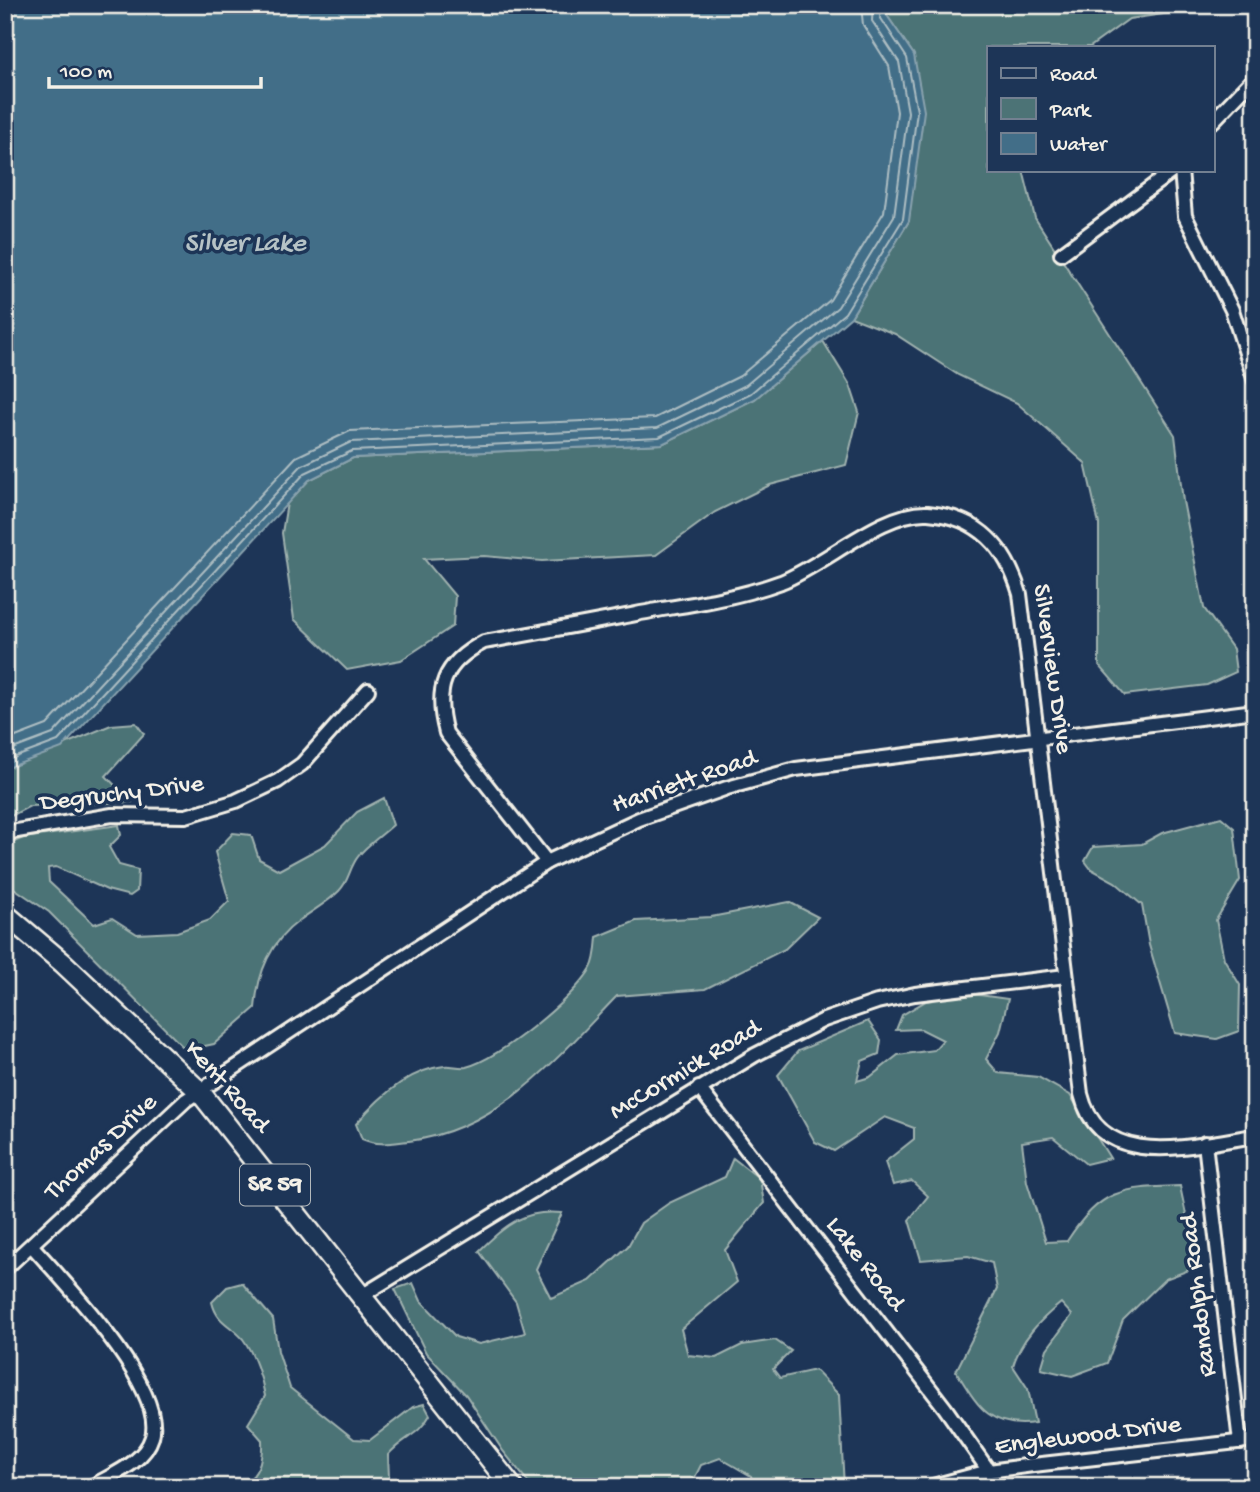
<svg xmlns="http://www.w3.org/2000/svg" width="1260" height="1492" font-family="'Gochi Hand',sans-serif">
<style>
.green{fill:#4c7376;stroke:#a0b2af;stroke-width:2}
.water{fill:#426e88;stroke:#89a2ae;stroke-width:2}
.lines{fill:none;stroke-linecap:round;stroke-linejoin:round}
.shore{stroke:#adbdc2;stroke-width:2}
.street-casing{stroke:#f4f1e8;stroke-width:18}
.primary-casing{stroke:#f4f1e8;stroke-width:24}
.street{stroke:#1d3557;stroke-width:12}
.primary{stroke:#1d3557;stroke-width:19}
.labels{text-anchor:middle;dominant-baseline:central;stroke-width:7;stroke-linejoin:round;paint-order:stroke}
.shield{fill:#1d3557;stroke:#b4b9bc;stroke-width:2}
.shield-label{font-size:24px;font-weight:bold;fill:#f4f1e8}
.street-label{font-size:26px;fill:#f4f1e8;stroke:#1d3557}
.water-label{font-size:28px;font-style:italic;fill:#b6c3c6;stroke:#1d3557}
</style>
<rect width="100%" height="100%" fill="#1d3557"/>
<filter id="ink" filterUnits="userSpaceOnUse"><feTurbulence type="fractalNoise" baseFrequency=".0143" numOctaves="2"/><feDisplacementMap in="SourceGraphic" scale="14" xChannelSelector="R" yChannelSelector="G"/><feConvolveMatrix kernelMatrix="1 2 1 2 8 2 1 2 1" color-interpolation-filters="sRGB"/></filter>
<g filter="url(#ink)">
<!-- green -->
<g class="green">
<path d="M890 5H1226L1129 19 1090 47H989V170H1023L1035 218 1175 435 1183 501 1204 608 1233 649 1236 672 1207 685 1125 695 1099 665V524L1085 463 1017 403 958 375 895 334 851 317 909 221 914 55 886 14Z"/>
<path d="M823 341 850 385 859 412 846 465 770 485 715 512 656 555 542 561 484 556 424 559 455 596 453 626 401 660 347 670 294 619 282 533 287 503 309 480 353 458 662 444 755 399Z"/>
<path d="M136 723 144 734 106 776 131 802 30 806 5 819V769L111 725Z"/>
<path d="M384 798 393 825C381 836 361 849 354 863 348 874 348 882 339 891 327 903 313 910 300 920 270 942 258 972 255 1008L214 1044 186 1050 49 912 5 882V846L23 838 119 825 121 835 109 847 119 865 138 870 137 891 130 896 107 890 56 867 48 868 49 882 94 924 112 918 137 934 177 932 210 920 229 901 215 852 233 833 251 835 259 859 279 870 325 845 357 812Z"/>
<path d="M1221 817 1234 828 1240 880 1216 920 1224 959 1240 985 1239 1031 1217 1039 1175 1033 1149 945 1142 905 1115 882 1091 869 1085 861 1093 847 1142 844 1162 833Z"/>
<path d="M789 902 818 917 785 949 705 989 617 996C556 1059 500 1129 409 1141 391 1143 378 1146 362 1139L356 1124C378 1098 408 1070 444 1066 451 1065 459 1068 466 1067 498 1060 575 997 591 968 596 960 596 946 597 937L636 921 711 917Z"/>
<path d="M965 993 1008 999 1000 1032 986 1059 998 1073 1038 1077 1070 1095 1110 1158 1086 1164 1053 1137 1022 1142 1027 1182 1046 1242 1067 1241C1101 1189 1121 1188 1180 1186L1197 1267 1165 1279 1123 1320 1107 1363 1072 1376 1041 1369 1047 1349 1072 1315 1061 1303C1040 1320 1021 1339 1013 1366L1028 1389 1035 1423C989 1429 978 1406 956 1371L997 1289 992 1263 968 1256 921 1260 909 1220 928 1196 912 1181 893 1185 885 1162 914 1139V1128L885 1117 834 1151 815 1142 778 1075 798 1051 868 1021 881 1040 879 1054 862 1061 857 1081 870 1077 898 1055 934 1050 943 1040 921 1029 896 1030 902 1015 926 1001Z"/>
<path d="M733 1158 760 1179 764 1203 725 1250 737 1282 681 1329 688 1355 716 1358 742 1345 775 1340 791 1351 773 1369 780 1378 815 1370 839 1395 844 1487H754L751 1476 720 1458 701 1465 690 1487H532L503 1451 466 1395 426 1353 395 1289 413 1283 421 1301 456 1337 479 1344 525 1333 516 1302 479 1251C506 1225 523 1209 562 1213L536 1269 551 1298 590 1281 628 1246 641 1223 669 1203 725 1177Z"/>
<path d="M242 1283 273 1319 278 1351 290 1388 354 1439 370 1440 413 1407 424 1404 430 1415C418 1437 404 1436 388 1455L389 1477 404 1487H240C258 1476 263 1461 262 1440L248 1424 265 1396C262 1378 254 1354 243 1339 230 1324 217 1323 212 1302L227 1287Z"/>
</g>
<!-- water -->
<path class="water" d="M5 5H890L886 14 914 55 924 111 909 221 851 317 755 399 662 444 353 458 309 480 62 748 5 769Z"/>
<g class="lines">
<!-- shore -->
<g class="shore">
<path d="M5 741 47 725 296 457 350 431 655 418 740 376 830 300 884 212 897 112 889 66 863 25 861 5"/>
<path d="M5 752 53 734 301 466 351 442 657 428 746 385 838 307 894 216 908 112 899 62 872 21 873 5"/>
<path d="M5 761 58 741 305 473 352 451 659 437 751 393 845 313 903 219 917 111 907 58 880 17 882 5"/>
</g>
<!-- street casing -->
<g class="street-casing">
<g id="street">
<path d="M1213 121 1255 77"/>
<path d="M1181 170 1185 216 1232 310 1255 381"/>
<path d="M1061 254 1174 170"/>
<path d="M5 833 112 815 186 816 236 801 278 781 302 764 368 690"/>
<path d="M547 862 446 733C434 689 443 663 484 642 542 632 599 621 657 610 699 603 740 597 781 582 826 564 884 510 928 513 979 517 1006 547 1020 594L1081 1094C1100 1174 1197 1144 1255 1136"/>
<path d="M699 1088 945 1408 989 1471"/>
<path d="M1205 1143 1240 1442"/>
<path d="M32 1246C64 1282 166 1387 152 1437 144 1463 113 1474 91 1487"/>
<path d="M5 1269 186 1100 547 862 639 819 727 788 796 769 1255 711"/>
<path d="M363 1295 755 1055 824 1020 877 1002 915 994 1066 976"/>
<path d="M929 1487 989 1471 1033 1465 1255 1440"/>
</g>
</g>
<!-- primary casing -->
<g class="primary-casing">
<path id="primary" d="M5 914 63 963 200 1092 512 1487"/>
</g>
<!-- street -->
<use href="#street" class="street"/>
<!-- primary -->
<use href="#primary" class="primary"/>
</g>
</g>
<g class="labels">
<!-- shield labels -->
<rect class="shield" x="240" y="1164.5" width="70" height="41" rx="5"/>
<g class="shield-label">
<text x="275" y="1185">SR 59</text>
</g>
<!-- street labels -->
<g class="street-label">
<text transform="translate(1051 669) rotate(82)">Silverview Drive</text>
<text transform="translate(685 783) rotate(-19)">Harriett Road</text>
<text transform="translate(122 795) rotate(-7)">Degruchy Drive</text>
<text transform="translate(686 1071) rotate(-31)">McCormick Road</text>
<text transform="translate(226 1088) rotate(48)">Kent Road</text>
<text transform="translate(102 1148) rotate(-43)">Thomas Drive</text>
<text transform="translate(864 1265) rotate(52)">Lake Road</text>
<text transform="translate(1200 1295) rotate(-97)">Randolph Road</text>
<text transform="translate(1088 1437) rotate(-7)">Englewood Drive</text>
</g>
<!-- water labels -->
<g class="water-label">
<text x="245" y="244">Silver Lake</text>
</g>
</g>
<!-- margin -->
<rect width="1260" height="1492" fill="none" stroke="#1d3557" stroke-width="28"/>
<rect x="14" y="14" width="1232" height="1464" fill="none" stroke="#f4f1e8" stroke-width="2.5" filter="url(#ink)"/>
<!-- legend -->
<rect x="987" y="46" width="228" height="126" fill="#1d3557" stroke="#738091" stroke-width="2"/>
<rect x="1001" y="68" width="35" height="10" fill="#1d3557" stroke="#738091" stroke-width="2"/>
<text x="1050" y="80" font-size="21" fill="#f4f1e8">Road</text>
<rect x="1001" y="98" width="35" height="21" fill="#4c7376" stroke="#738091" stroke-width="2"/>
<text x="1050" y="116" font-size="21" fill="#f4f1e8">Park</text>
<rect x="1001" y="133" width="35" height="21" fill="#426e88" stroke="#738091" stroke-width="2"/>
<text x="1050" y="150" font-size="21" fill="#f4f1e8">Water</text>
<!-- scale -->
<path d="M49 77v10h212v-10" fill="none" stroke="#f4f1e8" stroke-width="3.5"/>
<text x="60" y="77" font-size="21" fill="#f4f1e8" stroke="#1d3557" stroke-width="5" paint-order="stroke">100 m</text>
</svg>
